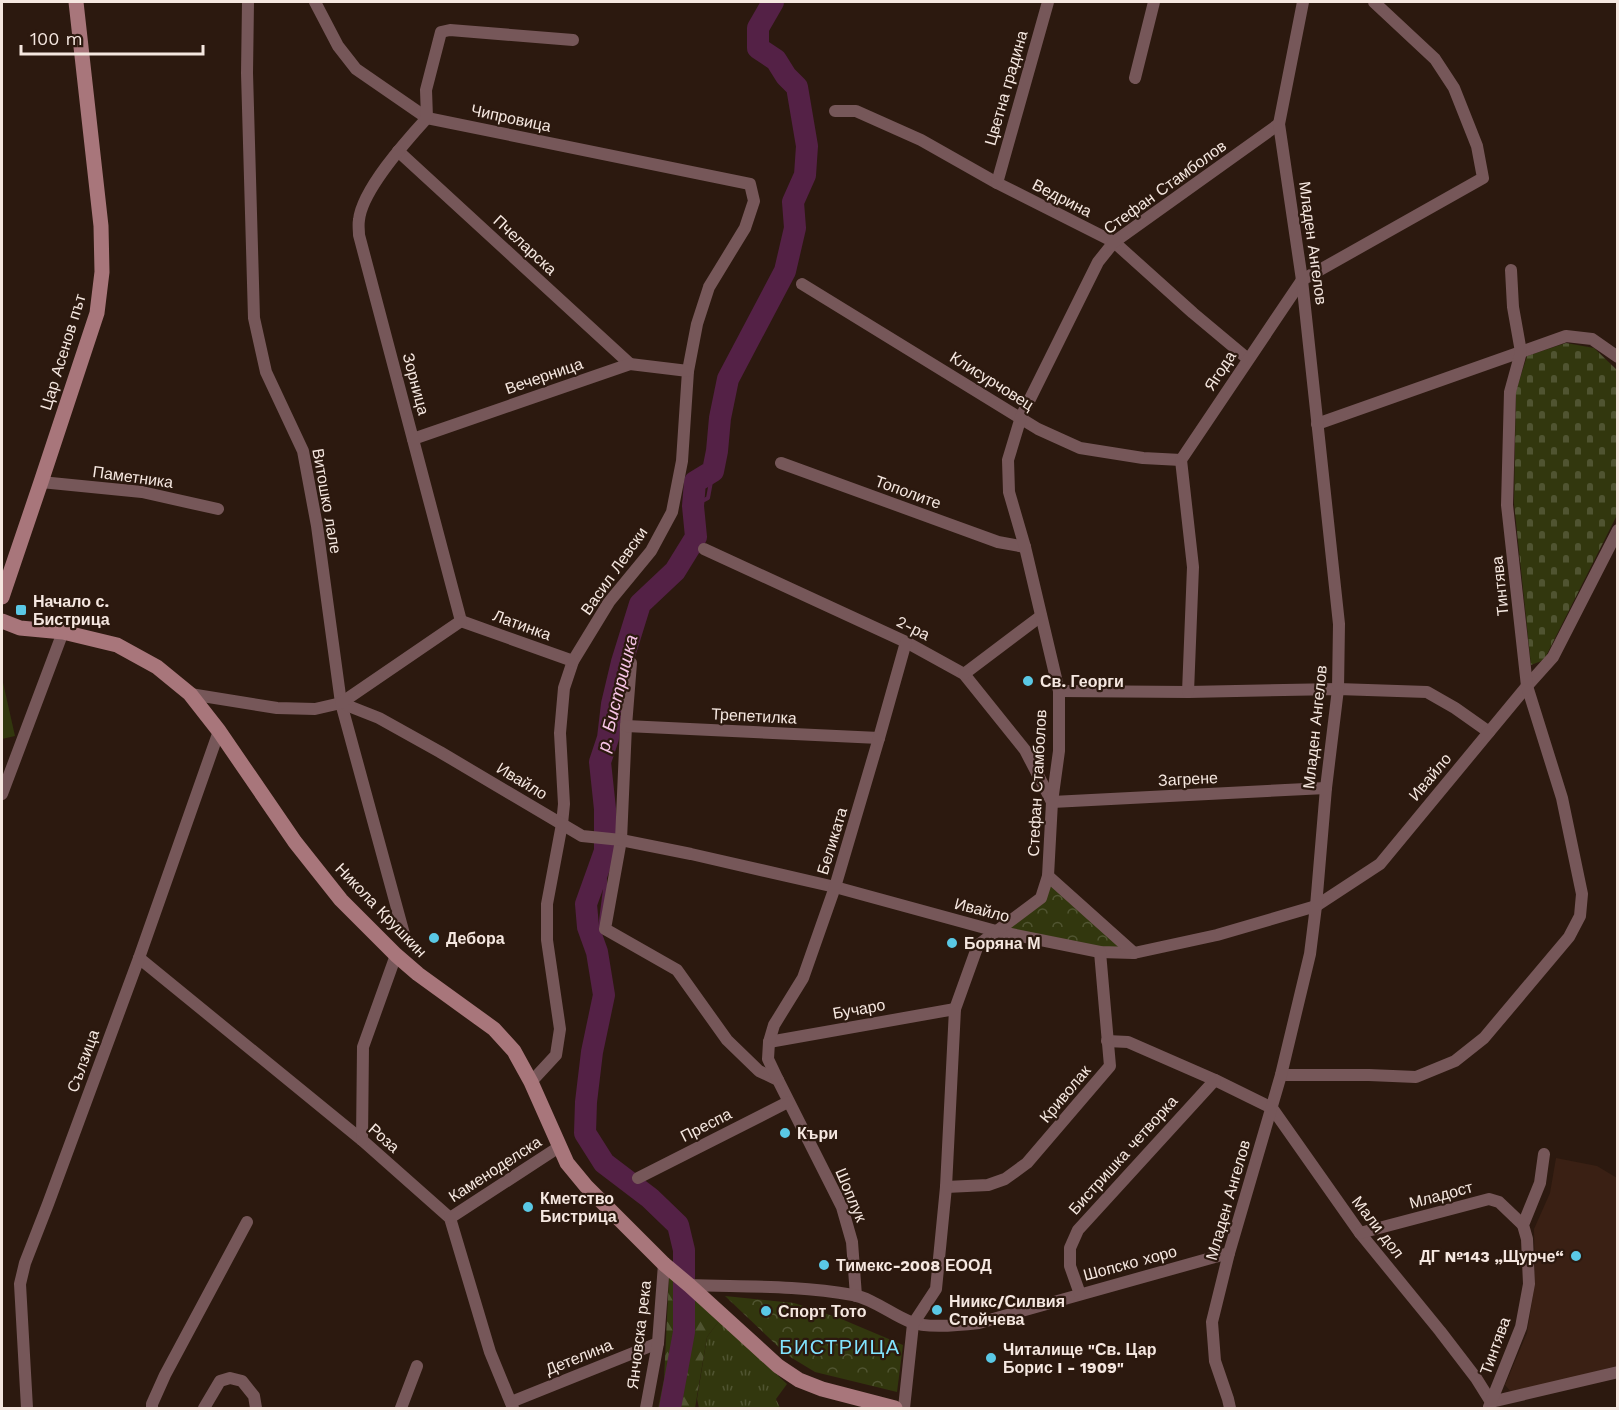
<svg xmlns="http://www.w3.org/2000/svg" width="1619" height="1410" font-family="'Work Sans',sans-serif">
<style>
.built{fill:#3a2014}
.grass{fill:url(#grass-tufts)}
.forest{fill:url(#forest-firs)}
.cemetery{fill:url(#cemetery-stones)}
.park{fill:url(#park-crowns)}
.pitch{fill:#32370e}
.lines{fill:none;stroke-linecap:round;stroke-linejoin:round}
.stream{stroke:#542146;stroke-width:4}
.river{stroke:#542146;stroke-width:22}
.street{stroke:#765759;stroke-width:12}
.secondary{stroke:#a8767b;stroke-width:15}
.poi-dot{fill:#5ac8e5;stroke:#2c190f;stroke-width:2}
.labels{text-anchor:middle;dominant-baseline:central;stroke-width:4.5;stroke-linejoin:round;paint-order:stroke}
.street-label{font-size:16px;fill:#f5e7e0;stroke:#2c190f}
.poi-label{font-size:16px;font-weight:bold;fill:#f5e7e0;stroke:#2c190f;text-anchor:start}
.water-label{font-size:18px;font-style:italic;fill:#f7c4e6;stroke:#2c190f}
.quarter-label{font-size:20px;letter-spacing:1.5px;fill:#81e3fe;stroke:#2c190f}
</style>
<defs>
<pattern id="grass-tufts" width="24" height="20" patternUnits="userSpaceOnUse" patternTransform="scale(1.5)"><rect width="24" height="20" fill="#32370e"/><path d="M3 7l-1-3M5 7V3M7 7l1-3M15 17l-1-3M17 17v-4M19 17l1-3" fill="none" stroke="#505431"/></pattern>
<pattern id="forest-firs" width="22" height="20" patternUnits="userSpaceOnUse" patternTransform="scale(1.5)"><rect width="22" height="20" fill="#32370e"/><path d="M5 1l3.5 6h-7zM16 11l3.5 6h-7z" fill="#505431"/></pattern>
<pattern id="cemetery-stones" width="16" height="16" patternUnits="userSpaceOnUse" patternTransform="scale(1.5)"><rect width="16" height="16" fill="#32370e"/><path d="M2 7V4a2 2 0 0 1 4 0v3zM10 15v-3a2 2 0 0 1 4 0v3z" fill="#505431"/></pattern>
<pattern id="park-crowns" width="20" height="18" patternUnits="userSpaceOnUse" patternTransform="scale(1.5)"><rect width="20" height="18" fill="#32370e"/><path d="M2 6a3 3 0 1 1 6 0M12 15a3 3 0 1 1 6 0" fill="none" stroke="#505431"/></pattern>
</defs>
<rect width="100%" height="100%" fill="#2c190f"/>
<!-- built -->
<path class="built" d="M1556 1158 1597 1166 1617 1178V1366L1512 1393 1505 1385 1527 1333 1535 1283 1534 1229 1550 1193Z"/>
<!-- grass -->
<path class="grass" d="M719 1321 787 1384 776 1399 780 1408H699L697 1399 707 1337Z"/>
<!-- forest -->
<path class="forest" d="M669 1277 719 1321 707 1337 695 1408H658L664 1379Z"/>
<!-- cemetery -->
<path class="cemetery" d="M1566 343 1594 348 1617 370V515L1544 660 1531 665 1514 503 1516 391 1527 356Z"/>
<!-- park -->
<g class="park">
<path d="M1048 876 1134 953 996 931 1041 898Z"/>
<path d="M725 1296 794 1303 839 1318 903 1345 897 1392 815 1372 787 1355Z"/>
</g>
<!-- pitch -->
<path class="pitch" d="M2 678 15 736 2 739Z"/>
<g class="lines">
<!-- stream -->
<g class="stream">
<path d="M693 506 708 498 713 471"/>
<path d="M597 952 605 889V851"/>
</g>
<!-- river -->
<path class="river" d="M670 1408 684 1332V1250L678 1225 650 1198 604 1163 585 1133 586 1102 592 1052 604 995 597 952 588 927 586 904 605 851V809L600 762 608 738 612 704 622 662 640 604 675 571 696 537 693 506 695 482 713 471 717 451 720 418 728 379 785 271 795 228 793 202 805 175 807 146 797 87 786 76 776 60 758 48V28L773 2"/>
<!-- street -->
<g class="street">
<path d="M248 2 247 73 254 318 266 372 303 451 317 526 341 703 404 934"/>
<path d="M315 2 338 46 356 69 427 118 750 184 754 201 745 228 709 287 697 324 688 371 682 461 672 512 651 551 609 602 573 661 564 688 560 733 564 804 562 824 547 904V940L560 1029 556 1055 531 1082"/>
<path d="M1135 78 1154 2"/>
<path d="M835 111H856L921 140 997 183 1114 242 1193 313 1248 359"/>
<path d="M398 151 630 364"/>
<path d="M997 183 1048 2"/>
<path d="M802 284 1038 429 1080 448 1143 458 1181 460"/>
<path d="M1317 424 1566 336 1592 339 1618 357"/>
<path d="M413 439 630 364 688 371"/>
<path d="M781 463 998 542 1025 547"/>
<path d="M41 482 142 492 218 509"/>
<path d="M704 549 906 642 964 674 1025 750 1052 802 1326 788"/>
<path d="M461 621 359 235C359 230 358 225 359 220 362 190 406 141 427 118L426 90 441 32 450 30 573 40"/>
<path d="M461 621 573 661"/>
<path d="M631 663 626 726 621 840 605 929 677 970 727 1040 759 1071 778 1080 842 1207 852 1242 856 1296"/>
<path d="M964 674 1041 616"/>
<path d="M1059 691 1188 692 1338 689 1427 692 1455 708 1489 732"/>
<path d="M1188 692 1193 567 1181 460 1302 280 1483 178 1477 146 1454 88 1435 59 1374 2"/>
<path d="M190 694 277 708 315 709 341 703 379 718 440 752 582 836 621 840 691 854 835 887 996 931 1100 952 1134 953 1217 935 1316 906 1380 864 1527 686 1553 657 1618 530"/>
<path d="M341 703 461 621"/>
<path d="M626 726 879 738"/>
<path d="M2 794 63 632"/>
<path d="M1048 876 1134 953"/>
<path d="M139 958 362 1140 450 1218 490 1352 513 1408"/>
<path d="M1107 1041 1128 1042 1215 1080 1272 1108 1360 1233 1440 1331 1476 1378 1491 1402 1618 1372"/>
<path d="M769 1042 955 1009"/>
<path d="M1281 1075H1369L1416 1077 1455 1061 1484 1038 1569 937 1580 916 1582 894 1562 798 1527 686 1507 505 1510 392 1521 352 1513 307 1511 270"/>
<path d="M778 1080 768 1059 769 1042 774 1025 803 978 835 887 879 738 906 642"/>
<path d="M362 1140 363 1047 396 955"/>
<path d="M638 1178 788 1102"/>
<path d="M946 1187 988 1185 1005 1179 1027 1163 1110 1066 1100 952"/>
<path d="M450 1218 559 1147"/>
<path d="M1360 1233 1489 1199 1499 1202 1523 1225"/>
<path d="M689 1285C743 1287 799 1285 853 1295 874 1299 892 1315 911 1322 927 1329 962 1325 979 1323L1229 1253"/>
<path d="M1080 1294 1070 1266V1248L1078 1230 1215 1080"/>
<path d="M511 1402 658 1343"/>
<path d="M1489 1407 1521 1327 1529 1284 1527 1239 1523 1225 1540 1183 1544 1154"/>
<path d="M27 1408 20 1284 25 1263 48 1204 139 958 219 731"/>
<path d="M152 1408V1404L165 1375 247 1222"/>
<path d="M204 1408 220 1381 230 1378 242 1381 254 1396 256 1408"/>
<path d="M401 1408 417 1366"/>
<path d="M646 1408 658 1343 664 1264"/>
<path d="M904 1408 913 1324 936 1289 946 1187 955 1009 978 945 1041 898 1048 876 1052 802 1059 751V691L1025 547 1009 492 1008 460 1021 417 1098 262 1114 242 1279 124"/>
<path d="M1230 1408 1228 1399 1215 1361 1212 1322 1229 1253 1281 1075 1310 954 1316 906 1326 788 1338 689 1339 624 1302 280 1279 124 1303 2"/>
</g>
<!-- secondary -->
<g class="secondary">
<path d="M2 597 41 482 97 313 102 272 101 226 76 2"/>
<path d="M2 621 20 628 63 632 117 645 157 667 190 694 219 731 295 842 341 900 396 955 418 974 494 1029 514 1051 531 1082 567 1163 586 1186 664 1264 689 1285 778 1366 799 1380 822 1389 895 1408"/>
</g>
</g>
<!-- markers -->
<g class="poi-dot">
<rect x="15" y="604" width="12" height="12" rx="3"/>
<circle cx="1028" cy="681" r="6"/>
<circle cx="434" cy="938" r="6"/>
<circle cx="952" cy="943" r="6"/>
<circle cx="785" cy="1133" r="6"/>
<circle cx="528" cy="1207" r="6"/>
<circle cx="1576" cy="1256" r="6"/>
<circle cx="824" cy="1265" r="6"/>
<circle cx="937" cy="1310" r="6"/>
<circle cx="766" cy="1311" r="6"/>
<circle cx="991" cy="1358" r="6"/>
</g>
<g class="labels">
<!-- street labels -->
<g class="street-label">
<text transform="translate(1006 88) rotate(-74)">Цветна градина</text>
<text transform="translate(511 118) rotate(12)">Чипровица</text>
<text transform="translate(1165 187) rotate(-36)">Стефан Стамболов</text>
<text transform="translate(1062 198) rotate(27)">Ведрина</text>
<text transform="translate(1313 243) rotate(82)">Младен Ангелов</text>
<text transform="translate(525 245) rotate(43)">Пчеларска</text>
<text transform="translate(63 352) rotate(-73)">Цар Асенов път</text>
<text transform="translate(1220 371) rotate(-57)">Ягода</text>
<text transform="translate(544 376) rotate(-19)">Вечерница</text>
<text transform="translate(992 381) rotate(32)">Клисурчовец</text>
<text transform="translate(416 384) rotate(75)">Зорница</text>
<text transform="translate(133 477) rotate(8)">Паметника</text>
<text transform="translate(908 492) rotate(20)">Тополите</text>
<text transform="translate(327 501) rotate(80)">Витошко лале</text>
<text transform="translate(614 571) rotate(-55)">Васил Левски</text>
<text transform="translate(1500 586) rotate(-96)">Тинтява</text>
<text transform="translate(522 625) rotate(20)">Латинка</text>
<text transform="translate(913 628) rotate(27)">2-ра</text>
<text transform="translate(754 716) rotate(3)">Трепетилка</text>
<text transform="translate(1315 727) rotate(-84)">Младен Ангелов</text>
<text transform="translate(1430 777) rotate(-50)">Ивайло</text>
<text transform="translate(1188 779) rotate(-3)">Загрене</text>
<text transform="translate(522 781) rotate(31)">Ивайло</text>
<text transform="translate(1037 783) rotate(-87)">Стефан Стамболов</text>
<text transform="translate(832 841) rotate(-73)">Беликата</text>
<text transform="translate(381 910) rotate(46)">Никола Крушкин</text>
<text transform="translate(982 910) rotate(14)">Ивайло</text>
<text transform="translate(859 1009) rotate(-10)">Бучаро</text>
<text transform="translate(83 1061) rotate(-70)">Сълзица</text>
<text transform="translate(1065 1094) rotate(-50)">Криволак</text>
<text transform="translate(706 1125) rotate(-27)">Преспа</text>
<text transform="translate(384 1138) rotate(41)">Роза</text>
<text transform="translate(1123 1155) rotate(-48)">Бистришка четворка</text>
<text transform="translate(495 1169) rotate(-33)">Каменоделска</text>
<text transform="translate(851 1195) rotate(67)">Шоплук</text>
<text transform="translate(1441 1195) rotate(-15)">Младост</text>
<text transform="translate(1228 1200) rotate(-74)">Младен Ангелов</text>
<text transform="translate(1378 1227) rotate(52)">Мали дол</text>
<text transform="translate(1130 1263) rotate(-15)">Шопско хоро</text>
<text transform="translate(639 1335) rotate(-83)">Янчовска река</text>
<text transform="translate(1495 1346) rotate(-70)">Тинтява</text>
<text transform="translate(579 1357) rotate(-22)">Детелина</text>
</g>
<!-- poi labels -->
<g class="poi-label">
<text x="33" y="601">Начало с.<tspan x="33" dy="18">Бистрица</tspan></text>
<text x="1040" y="681">Св. Георги</text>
<text x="446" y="938">Дебора</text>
<text x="964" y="943">Боряна М</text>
<text x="797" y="1133">Къри</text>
<text x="540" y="1198">Кметство<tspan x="540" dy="18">Бистрица</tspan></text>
<text x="1564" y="1256" text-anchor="end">ДГ №143 „Щурче“</text>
<text x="836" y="1265">Тимекс-2008 ЕООД</text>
<text x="949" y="1301">Ниикс/Силвия<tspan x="949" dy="18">Стойчева</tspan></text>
<text x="778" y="1311">Спорт Тото</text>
<text x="1003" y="1349">Читалище "Св. Цар<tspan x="1003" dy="18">Борис I - 1909"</tspan></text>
</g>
<!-- water labels -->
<g class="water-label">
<text transform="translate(617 693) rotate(-76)">р. Бистришка</text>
</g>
<!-- quarter labels -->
<g class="quarter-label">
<text x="840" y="1347">БИСТРИЦА</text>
</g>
</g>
<!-- border -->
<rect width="1619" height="1410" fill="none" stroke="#f5e7e0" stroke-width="6"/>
<!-- scale -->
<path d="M21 45v9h182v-9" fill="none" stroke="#f5e7e0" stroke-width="3"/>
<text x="30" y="45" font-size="18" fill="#f5e7e0" stroke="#2c190f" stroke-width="4.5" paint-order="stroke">100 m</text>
</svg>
